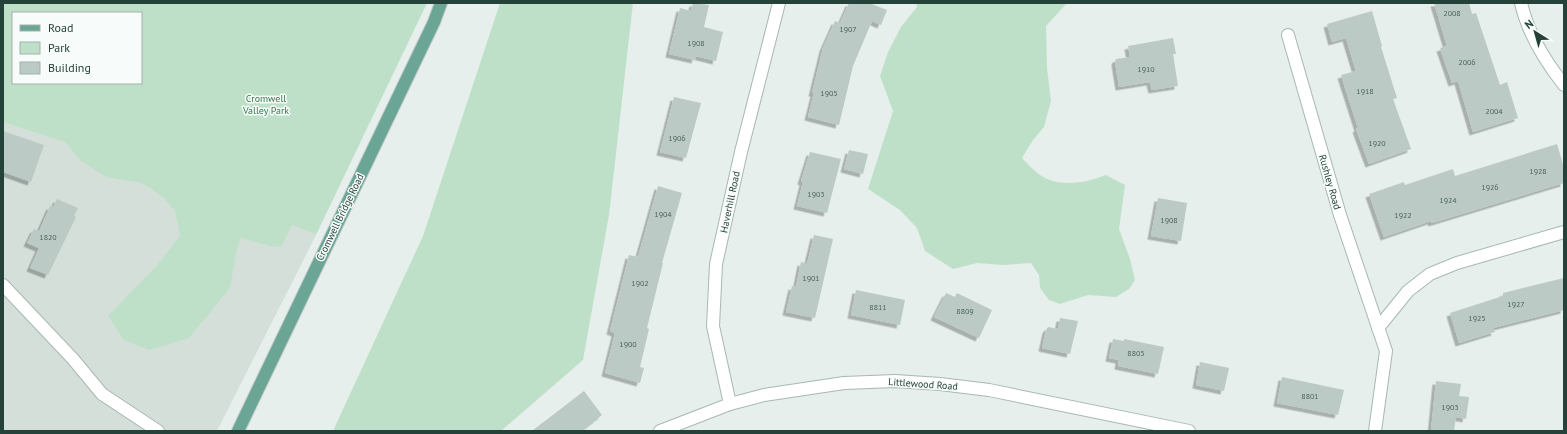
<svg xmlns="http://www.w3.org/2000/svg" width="1567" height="434" font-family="'PT Sans',sans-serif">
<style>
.built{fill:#d4dfda}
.green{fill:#bfe0c8;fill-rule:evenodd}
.building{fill:#bbcac4;filter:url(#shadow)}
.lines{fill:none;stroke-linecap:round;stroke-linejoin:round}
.minor-casing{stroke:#a8b8b2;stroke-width:14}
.major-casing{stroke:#c2cac8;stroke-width:14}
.minor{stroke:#fff;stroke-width:12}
.major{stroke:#6aa596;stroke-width:12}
.labels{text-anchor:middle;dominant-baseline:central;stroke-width:3;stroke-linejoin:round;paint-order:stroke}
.number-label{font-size:8px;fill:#4a645c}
.park-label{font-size:10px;fill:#2d7a4b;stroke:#f7fbf9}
.street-label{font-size:10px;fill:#24423a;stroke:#f7fbf9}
</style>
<defs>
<filter id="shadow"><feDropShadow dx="-3.5" dy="3.5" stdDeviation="0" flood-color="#0004"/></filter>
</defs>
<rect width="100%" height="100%" fill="#e6efeb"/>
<!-- built -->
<path class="built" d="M3 104 316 235 217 431H3Z"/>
<!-- green -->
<g class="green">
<path d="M3 3H427L316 235 292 225 281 247 270 246 241 238 237 248 230 288 189 338 149 350 124 340 108 316 158 264 180 236 175 211 163 197 142 183 106 177 80 160 65 142 3 122ZM13 13H141V83H13Z"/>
<path d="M500 3H633L609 215 583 360 501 431H333L423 236Z"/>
<path d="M916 3H1067L1046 26 1047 68 1051 101 1044 127 1033 140 1022 158C1028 164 1034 171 1040 175 1059 188 1086 183 1106 175L1125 185 1119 229 1130 259 1135 280 1129 289 1116 297 1088 295 1060 304 1049 300 1040 288 1039 275 1031 263 1003 265 977 263 953 269 925 251 917 228 900 210 868 189 893 111 880 76 888 52 901 27 917 7Z"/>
</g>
<!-- building -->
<g class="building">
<path d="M693 3 709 5 704 27 723 32 716 61 696 56 695 60 669 54 680 8 691 11Z"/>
<path d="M849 3H869L887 10 881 25 872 21 853 66 839 125 808 117 814 93H812L823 48 835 21 840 23Z"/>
<path d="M1434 3H1469L1472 14 1476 13 1500 85 1507 82 1518 118 1473 132 1458 81 1452 83 1440 48 1447 46Z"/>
<path d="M1372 11 1382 46 1381 47 1397 98 1393 99 1411 149 1369 164 1356 129 1358 128 1341 75 1356 71 1346 38 1332 42 1327 24Z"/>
<path d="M1173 38 1176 54H1173L1178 86 1152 90 1150 82 1119 87 1115 62 1116 59 1130 57 1128 46Z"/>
<path d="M674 97 701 103 686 158 660 152Z"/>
<path d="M3 131 44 145 31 182 3 172Z"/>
<path d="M1557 144 1564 168V183L1432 223 1431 221 1384 237 1369 194 1404 182 1405 185 1453 169 1455 176Z"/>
<path d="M849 150 868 154 863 174 844 169Z"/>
<path d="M810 152 841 159 827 213 797 206 803 182 801 181Z"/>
<path d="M658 186 682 193 662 263H663L647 328 649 329 640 367 644 368 640 383 605 373 615 333 610 331 629 255 638 257Z"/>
<path d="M1158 198 1187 203 1181 241 1151 236Z"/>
<path d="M57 199 78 208 74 216 76 217 48 275 30 268 39 248 27 243 34 229 39 231 50 206 53 207Z"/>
<path d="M814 235 833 239 815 318 786 312 792 286 796 287 801 262 807 264Z"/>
<path d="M1564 278V310L1493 328 1495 332 1459 343 1450 313 1503 296V293Z"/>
<path d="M856 290 905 300 900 325 851 315Z"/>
<path d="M946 293 955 297 957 293 992 310 979 338 934 317Z"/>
<path d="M1060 318 1078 321 1070 354 1042 348 1046 330 1048 327 1058 329Z"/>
<path d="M1113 339 1124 341V339L1164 347 1158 374 1118 366 1119 360 1109 358Z"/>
<path d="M1200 362 1229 368 1224 391 1196 385Z"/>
<path d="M1282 377 1344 390 1338 415 1277 403Z"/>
<path d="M1436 381 1461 384 1459 396 1469 397 1466 419 1456 417 1454 431H1431Z"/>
<path d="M584 391 602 415 582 431H532Z"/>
</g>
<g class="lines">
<!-- minor casing -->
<g class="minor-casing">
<g id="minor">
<path d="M1521 3C1528 34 1545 61 1564 85"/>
<path d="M1288 35 1340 215 1386 351 1375 431"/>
<path d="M3 285 73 359 102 394 158 431"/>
<path d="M1378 328 1408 291 1430 274 1457 263 1564 232"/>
<path d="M730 404 713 326 716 264 741 152 779 3"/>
<path d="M660 431 730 404 764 395 844 383 895 381 940 384 989 390 1189 431"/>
</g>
</g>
<!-- major casing -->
<g class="major-casing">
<path id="major" d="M238 431 434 22 441 3"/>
</g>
<!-- minor -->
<use href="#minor" class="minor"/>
<!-- major -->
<use href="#major" class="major"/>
</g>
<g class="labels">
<!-- number labels -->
<g class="number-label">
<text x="1452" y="13">2008</text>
<text x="848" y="29">1907</text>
<text x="696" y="43">1908</text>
<text x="1467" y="62">2006</text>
<text x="1146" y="69">1910</text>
<text x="1365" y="91">1918</text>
<text x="829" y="93">1905</text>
<text x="1494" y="111">2004</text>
<text x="677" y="138">1906</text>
<text x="1377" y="143">1920</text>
<text x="1538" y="171">1928</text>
<text x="1490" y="187">1926</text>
<text x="816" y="194">1903</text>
<text x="1448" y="200">1924</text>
<text x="663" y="214">1904</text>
<text x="1403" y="215">1922</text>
<text x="1169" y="220">1908</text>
<text x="48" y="237">1820</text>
<text x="811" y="278">1901</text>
<text x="640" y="283">1902</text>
<text x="1516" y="304">1927</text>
<text x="878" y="307">8811</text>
<text x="965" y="311">8809</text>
<text x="1477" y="318">1925</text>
<text x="628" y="344">1900</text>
<text x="1136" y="353">8805</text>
<text x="1310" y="396">8801</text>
<text x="1450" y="407">1903</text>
</g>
<!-- park labels -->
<g class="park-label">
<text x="266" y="98">Cromwell<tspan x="266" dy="12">Valley Park</tspan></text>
</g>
<!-- street labels -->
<g class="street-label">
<text transform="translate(1330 182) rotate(74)">Rushley Road</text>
<text transform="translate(730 202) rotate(-78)">Haverhill Road</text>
<text transform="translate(340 217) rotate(-64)">Cromwell Bridge Road</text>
<text transform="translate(923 384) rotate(4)">Littlewood Road</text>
</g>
</g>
<!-- border -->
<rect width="1567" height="434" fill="none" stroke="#24423a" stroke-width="8"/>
<!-- legend -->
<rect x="12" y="12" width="130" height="72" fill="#f7fbf9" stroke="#a3b1ad"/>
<rect x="20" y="25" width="20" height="6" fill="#6aa596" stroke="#a3b1ad"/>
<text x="48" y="32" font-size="12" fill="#24423a">Road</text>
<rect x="20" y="42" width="20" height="12" fill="#bfe0c8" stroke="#a3b1ad"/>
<text x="48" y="52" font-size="12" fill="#24423a">Park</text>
<rect x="20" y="62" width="20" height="12" fill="#bbcac4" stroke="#a3b1ad"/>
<text x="48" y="72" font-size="12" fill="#24423a">Building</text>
<!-- north arrow -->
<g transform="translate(1535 32) rotate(323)" stroke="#f7fbf9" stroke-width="3" paint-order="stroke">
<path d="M0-3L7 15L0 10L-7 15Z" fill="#24423a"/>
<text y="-6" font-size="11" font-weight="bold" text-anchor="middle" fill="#24423a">N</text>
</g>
</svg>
